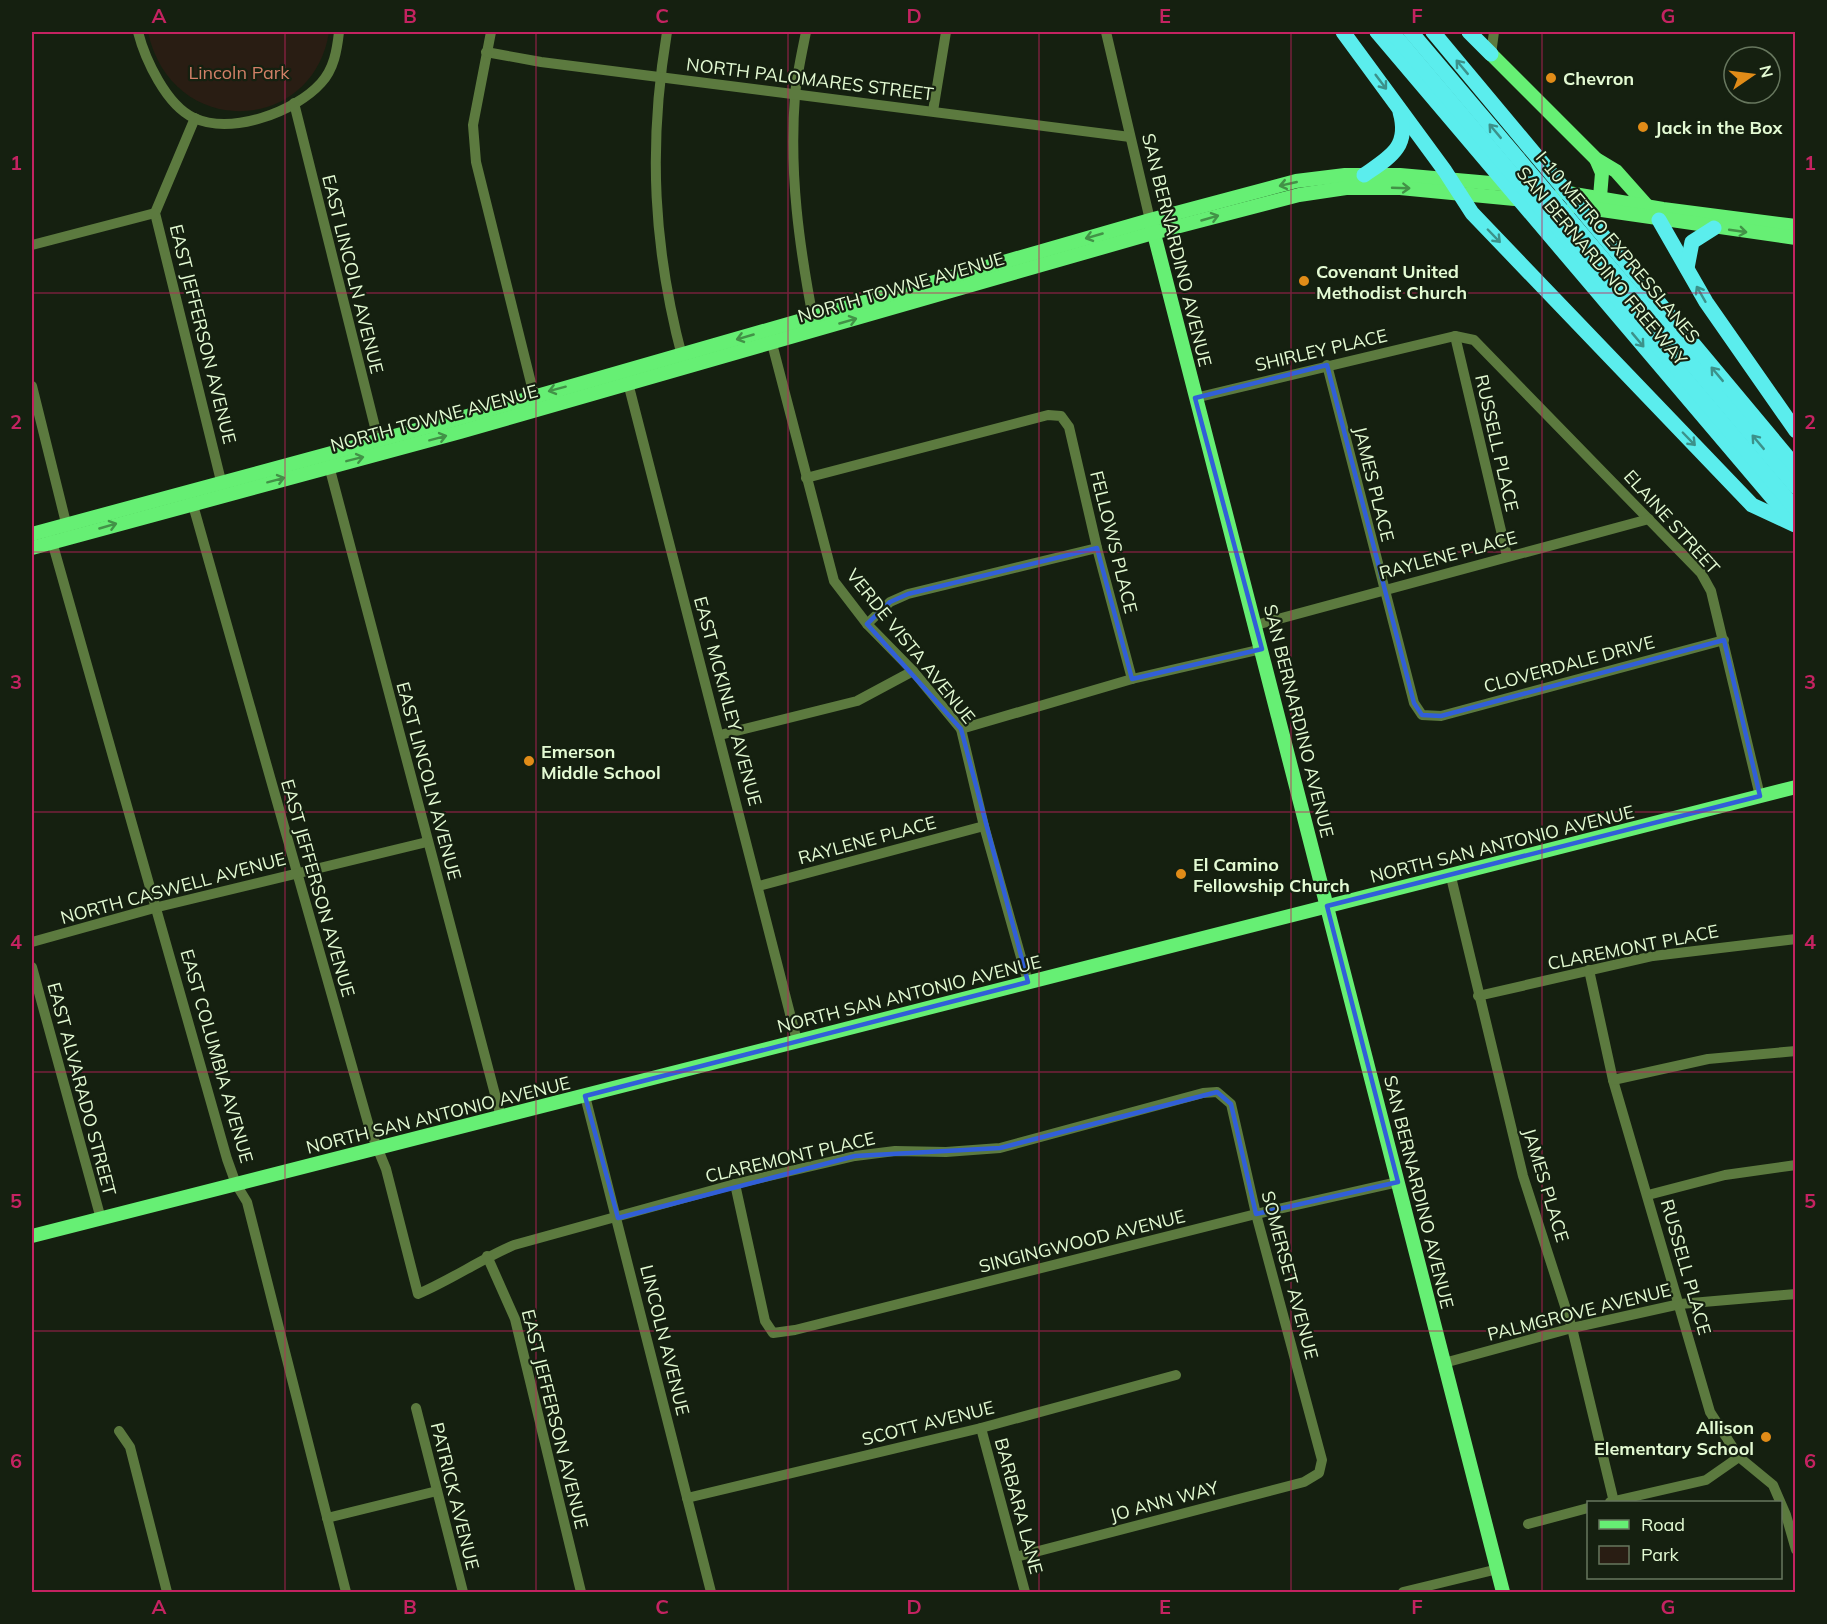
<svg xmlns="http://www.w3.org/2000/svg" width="1827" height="1624" font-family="Mulish,sans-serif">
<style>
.park{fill:#291d13}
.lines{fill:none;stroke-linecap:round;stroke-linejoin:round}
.minor{stroke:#5c7a3f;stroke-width:10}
.major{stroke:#66ef74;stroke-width:14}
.highway{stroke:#5beded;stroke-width:15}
.oneway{stroke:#3c918a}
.oneway2{stroke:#429247}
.marked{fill:none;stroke:#315fd8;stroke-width:4.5;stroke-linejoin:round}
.grid{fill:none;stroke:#c42361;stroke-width:1.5;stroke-opacity:0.55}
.poi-dot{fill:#e18c18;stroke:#152010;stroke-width:2}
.labels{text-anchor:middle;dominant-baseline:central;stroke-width:4.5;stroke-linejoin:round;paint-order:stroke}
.park-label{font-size:18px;fill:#d28067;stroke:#152010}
.poi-label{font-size:18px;font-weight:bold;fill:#e3fad3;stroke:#152010;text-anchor:start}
.street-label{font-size:18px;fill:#e3fad3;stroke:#152010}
.neatline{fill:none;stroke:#c42361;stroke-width:2}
.grid-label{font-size:20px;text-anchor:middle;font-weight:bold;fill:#c42361}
</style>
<rect width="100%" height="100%" fill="#152010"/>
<!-- park -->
<path class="park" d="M148 32H329C313 135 171 140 148 32Z"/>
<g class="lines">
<!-- minor -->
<g class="minor">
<path d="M138 32C145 59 166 105 194 118 232 135 295 112 321 83 334 69 337 50 339 32"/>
<path d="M491 32 473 125 476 162 534 395"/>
<path d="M667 32C648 146 653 248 683 360"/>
<path d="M806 32C802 52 797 74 795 95 789 173 799 246 814 323"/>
<path d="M1106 32 1150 220"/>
<path d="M486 52 541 62 1130 137"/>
<path d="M1491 54 1494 32"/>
<path d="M294 103 380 447"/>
<path d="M933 111 946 32"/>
<path d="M195 118 155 213 223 489"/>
<path d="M32 245 155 213"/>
<path d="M770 336 834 581 867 624 913 671 961 729 984 826 1028 982"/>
<path d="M1455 336 1507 556"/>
<path d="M1327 365 1414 703 1422 715 1441 716 1724 640"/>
<path d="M627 379 797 1041"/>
<path d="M32 386 68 531"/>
<path d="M1195 398 1455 336 1474 340 1701 573 1711 591 1760 796"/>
<path d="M328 462 501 1117"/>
<path d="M806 478 1048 415 1061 416 1069 427 1097 548 1132 679"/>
<path d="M191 498 370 1130 386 1169 418 1294C451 1280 481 1259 514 1245L735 1184 855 1156 895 1151 946 1152 1000 1148 1203 1093 1217 1092 1231 1104 1256 1214 1322 1460 1319 1473 1304 1482 1016 1557"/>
<path d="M51 538 227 1159 236 1184 247 1202 346 1592"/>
<path d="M867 624 890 602 908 594 1097 548"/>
<path d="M1256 625 1649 519"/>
<path d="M961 729 1132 679 1262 649"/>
<path d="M720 735 857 701 913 671"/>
<path d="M1451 877 1523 1176 1572 1328 1614 1502"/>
<path d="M759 886 984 826"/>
<path d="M32 942 158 907 427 842"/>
<path d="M32 967 101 1219"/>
<path d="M1589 970 1613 1080 1710 1412 1739 1457 1773 1485 1786 1515 1796 1550"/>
<path d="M1478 996 1653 956 1796 939"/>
<path d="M1613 1080 1708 1059 1796 1051"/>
<path d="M585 1096 711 1592"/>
<path d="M735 1184 765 1321 773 1333 795 1330 1256 1214 1398 1182"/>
<path d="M1648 1195 1725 1175 1796 1165"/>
<path d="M487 1256 515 1319 581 1592"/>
<path d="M1444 1363 1572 1328 1680 1304 1796 1294"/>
<path d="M416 1408 463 1592"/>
<path d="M981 1428 1025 1592"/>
<path d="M119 1431 130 1447 167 1592"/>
<path d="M687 1498 981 1428 1176 1375"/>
<path d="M1610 1502 1706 1480 1739 1457"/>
<path d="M327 1518 437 1491"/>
<path d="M1528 1524 1588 1508"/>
<path d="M1403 1592 1498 1569"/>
</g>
<!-- major -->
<g class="major">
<path d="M1491 54 1596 159 1616 171 1648 207"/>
<path d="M1596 159 1602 173 1600 197"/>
<path d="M1562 192 1663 209 1796 226"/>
<path d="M1574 206 1796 238"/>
<path d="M1152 226 1503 1592"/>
<path d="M32 534 457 419 1150 220 1296 181 1345 175H1400L1513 185"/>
<path d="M32 548 460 432 1153 233 1299 195 1346 188H1400L1525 200"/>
<path d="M32 1236 1796 787"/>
</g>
<!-- highway -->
<g class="highway">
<path d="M1343 32 1445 171 1472 213 1752 505 1795 525"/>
<path d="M1377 32 1792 521"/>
<path d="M1392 32 1796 509"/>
<path d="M1411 32 1796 487"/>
<path d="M1433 32 1796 467"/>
<path d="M1469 32 1491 54"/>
<path d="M1364 175C1390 157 1410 147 1400 112"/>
<path d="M1659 220 1706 302 1796 431"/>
<path d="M1687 268 1692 242 1714 228"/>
</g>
</g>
<!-- one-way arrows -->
<defs><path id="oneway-shaft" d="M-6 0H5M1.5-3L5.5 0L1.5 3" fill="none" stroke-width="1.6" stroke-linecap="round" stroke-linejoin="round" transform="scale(1.5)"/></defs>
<g class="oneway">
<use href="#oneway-shaft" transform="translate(1462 67) rotate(-130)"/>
<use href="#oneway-shaft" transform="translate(1381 82) rotate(53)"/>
<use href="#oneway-shaft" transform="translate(1495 131) rotate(-130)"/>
<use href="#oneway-shaft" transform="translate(1494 236) rotate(46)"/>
<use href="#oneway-shaft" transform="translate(1701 294) rotate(-120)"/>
<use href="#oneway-shaft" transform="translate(1638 340) rotate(50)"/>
<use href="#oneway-shaft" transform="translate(1717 374) rotate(-130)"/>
<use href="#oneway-shaft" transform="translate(1689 439) rotate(46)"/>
<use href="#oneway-shaft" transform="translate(1758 442) rotate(-130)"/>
</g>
<g class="oneway2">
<use href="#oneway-shaft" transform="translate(1288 184) rotate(167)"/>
<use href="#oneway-shaft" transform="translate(1401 188) rotate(2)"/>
<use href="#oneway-shaft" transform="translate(1210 218) rotate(-16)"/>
<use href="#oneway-shaft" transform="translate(1738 231) rotate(8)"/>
<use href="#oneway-shaft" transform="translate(1094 236) rotate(164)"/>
<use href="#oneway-shaft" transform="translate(848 321) rotate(-16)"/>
<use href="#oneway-shaft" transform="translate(745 337) rotate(164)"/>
<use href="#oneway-shaft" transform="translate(557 389) rotate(165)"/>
<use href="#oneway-shaft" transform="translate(438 438) rotate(-15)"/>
<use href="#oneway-shaft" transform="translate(355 459) rotate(-14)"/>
<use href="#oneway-shaft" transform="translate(276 480) rotate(-15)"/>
<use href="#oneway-shaft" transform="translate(108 526) rotate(-16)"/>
</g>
<!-- marked area -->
<path class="marked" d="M1327 365 1414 703 1422 715 1441 716 1724 640 1760 796 1327 906 1398 1182 1256 1214 1231 1104 1217 1092 1000 1148 855 1156 618 1218 585 1096 1028 982 961 729 867 624 890 602 908 594 1097 548 1132 679 1262 649 1195 398Z"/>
<!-- grid -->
<path class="grid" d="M285 32V1592M536 32V1592M788 32V1592M1039 32V1592M1291 32V1592M1542 32V1592M32 293H1796M32 552H1796M32 812H1796M32 1072H1796M32 1331H1796"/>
<!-- markers -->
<g class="poi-dot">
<circle cx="1551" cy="78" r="6"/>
<circle cx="1643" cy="127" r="6"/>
<circle cx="1304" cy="281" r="6"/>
<circle cx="529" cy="761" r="6"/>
<circle cx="1181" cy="874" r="6"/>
<circle cx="1766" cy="1437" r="6"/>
</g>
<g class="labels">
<!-- park labels -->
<g class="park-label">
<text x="239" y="72">Lincoln Park</text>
</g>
<!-- poi labels -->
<g class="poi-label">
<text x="1563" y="78">Chevron</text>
<text x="1655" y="127">Jack in the Box</text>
<text x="1316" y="271">Covenant United<tspan x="1316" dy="21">Methodist Church</tspan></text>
<text x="541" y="751">Emerson<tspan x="541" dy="21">Middle School</tspan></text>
<text x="1193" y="864">El Camino<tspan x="1193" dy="21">Fellowship Church</tspan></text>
<text x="1754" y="1427" text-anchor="end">Allison<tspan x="1754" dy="21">Elementary School</tspan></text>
</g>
<!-- street labels -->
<g class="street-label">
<text transform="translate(810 79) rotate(7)">NORTH PALOMARES STREET</text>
<text transform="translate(1618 247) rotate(50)">I-10 METRO EXPRESSLANES</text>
<text transform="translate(1177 250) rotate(76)">SAN BERNARDINO AVENUE</text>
<text transform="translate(1602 266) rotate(50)">SAN BERNARDINO FREEWAY</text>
<text transform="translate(353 274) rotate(76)">EAST LINCOLN AVENUE</text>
<text transform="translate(901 287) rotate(-16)">NORTH TOWNE AVENUE</text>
<text transform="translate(203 334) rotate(76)">EAST JEFFERSON AVENUE</text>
<text transform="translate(1321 350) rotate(-13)">SHIRLEY PLACE</text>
<text transform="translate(434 418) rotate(-15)">NORTH TOWNE AVENUE</text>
<text transform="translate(1497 443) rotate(77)">RUSSELL PLACE</text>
<text transform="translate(1374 484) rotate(76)">JAMES PLACE</text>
<text transform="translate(1672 522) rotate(48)">ELAINE STREET</text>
<text transform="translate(1114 542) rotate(76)">FELLOWS PLACE</text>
<text transform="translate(1448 555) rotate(-15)">RAYLENE PLACE</text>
<text transform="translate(911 646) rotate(51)">VERDE VISTA AVENUE</text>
<text transform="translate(1569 664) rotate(-15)">CLOVERDALE DRIVE</text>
<text transform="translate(728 701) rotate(75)">EAST MCKINLEY AVENUE</text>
<text transform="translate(1299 721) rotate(76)">SAN BERNARDINO AVENUE</text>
<text transform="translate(429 781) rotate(75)">EAST LINCOLN AVENUE</text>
<text transform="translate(867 840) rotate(-15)">RAYLENE PLACE</text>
<text transform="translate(1502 844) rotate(-14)">NORTH SAN ANTONIO AVENUE</text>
<text transform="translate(173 888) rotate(-15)">NORTH CASWELL AVENUE</text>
<text transform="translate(318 888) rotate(74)">EAST JEFFERSON AVENUE</text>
<text transform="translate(1633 947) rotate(-11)">CLAREMONT PLACE</text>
<text transform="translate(909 994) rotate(-14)">NORTH SAN ANTONIO AVENUE</text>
<text transform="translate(217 1056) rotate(74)">EAST COLUMBIA AVENUE</text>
<text transform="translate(82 1089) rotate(75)">EAST ALVARADO STREET</text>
<text transform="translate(438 1115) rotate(-14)">NORTH SAN ANTONIO AVENUE</text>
<text transform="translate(790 1157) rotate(-13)">CLAREMONT PLACE</text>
<text transform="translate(1546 1185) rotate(73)">JAMES PLACE</text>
<text transform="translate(1419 1192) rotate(76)">SAN BERNARDINO AVENUE</text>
<text transform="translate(1082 1241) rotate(-14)">SINGINGWOOD AVENUE</text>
<text transform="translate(1686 1267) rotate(74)">RUSSELL PLACE</text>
<text transform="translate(1290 1275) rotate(75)">SOMERSET AVENUE</text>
<text transform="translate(1579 1312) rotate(-14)">PALMGROVE AVENUE</text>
<text transform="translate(665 1340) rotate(76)">LINCOLN AVENUE</text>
<text transform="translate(555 1419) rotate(76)">EAST JEFFERSON AVENUE</text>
<text transform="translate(928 1423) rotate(-14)">SCOTT AVENUE</text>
<text transform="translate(455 1496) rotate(76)">PATRICK AVENUE</text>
<text transform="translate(1164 1501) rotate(-15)">JO ANN WAY</text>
<text transform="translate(1019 1506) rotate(75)">BARBARA LANE</text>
</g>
</g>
<!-- border -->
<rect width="1827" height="1624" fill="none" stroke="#152010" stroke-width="66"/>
<!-- legend -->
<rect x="1587" y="1501" width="195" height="78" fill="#152010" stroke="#67775e" stroke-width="1.5"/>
<rect x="1599" y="1520" width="30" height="9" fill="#66ef74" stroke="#67775e" stroke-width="1.5"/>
<text x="1641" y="1531" font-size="18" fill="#e3fad3">Road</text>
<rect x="1599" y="1546" width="30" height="18" fill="#291d13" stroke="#67775e" stroke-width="1.5"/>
<text x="1641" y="1561" font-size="18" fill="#e3fad3">Park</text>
<!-- north arrow -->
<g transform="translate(1752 75) rotate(76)"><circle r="28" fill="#152010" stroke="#67775e" stroke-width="1.5"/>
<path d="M0-4.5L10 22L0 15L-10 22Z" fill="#e18c18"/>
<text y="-9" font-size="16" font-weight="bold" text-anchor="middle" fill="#e3fad3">N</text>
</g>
<rect x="33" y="33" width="1761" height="1558" class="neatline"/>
<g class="grid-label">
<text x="159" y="23">A</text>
<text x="410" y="23">B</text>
<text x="662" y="23">C</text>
<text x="914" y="23">D</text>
<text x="1165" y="23">E</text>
<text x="1417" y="23">F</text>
<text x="1668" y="23">G</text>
<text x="16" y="170">1</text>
<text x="1810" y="170">1</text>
<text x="16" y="429">2</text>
<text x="1810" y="429">2</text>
<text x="16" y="689">3</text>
<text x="1810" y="689">3</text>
<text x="16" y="949">4</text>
<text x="1810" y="949">4</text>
<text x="16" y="1208">5</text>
<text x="1810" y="1208">5</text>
<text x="16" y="1468">6</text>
<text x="1810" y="1468">6</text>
<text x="159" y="1614">A</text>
<text x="410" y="1614">B</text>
<text x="662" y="1614">C</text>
<text x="914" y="1614">D</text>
<text x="1165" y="1614">E</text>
<text x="1417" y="1614">F</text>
<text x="1668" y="1614">G</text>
</g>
</svg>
